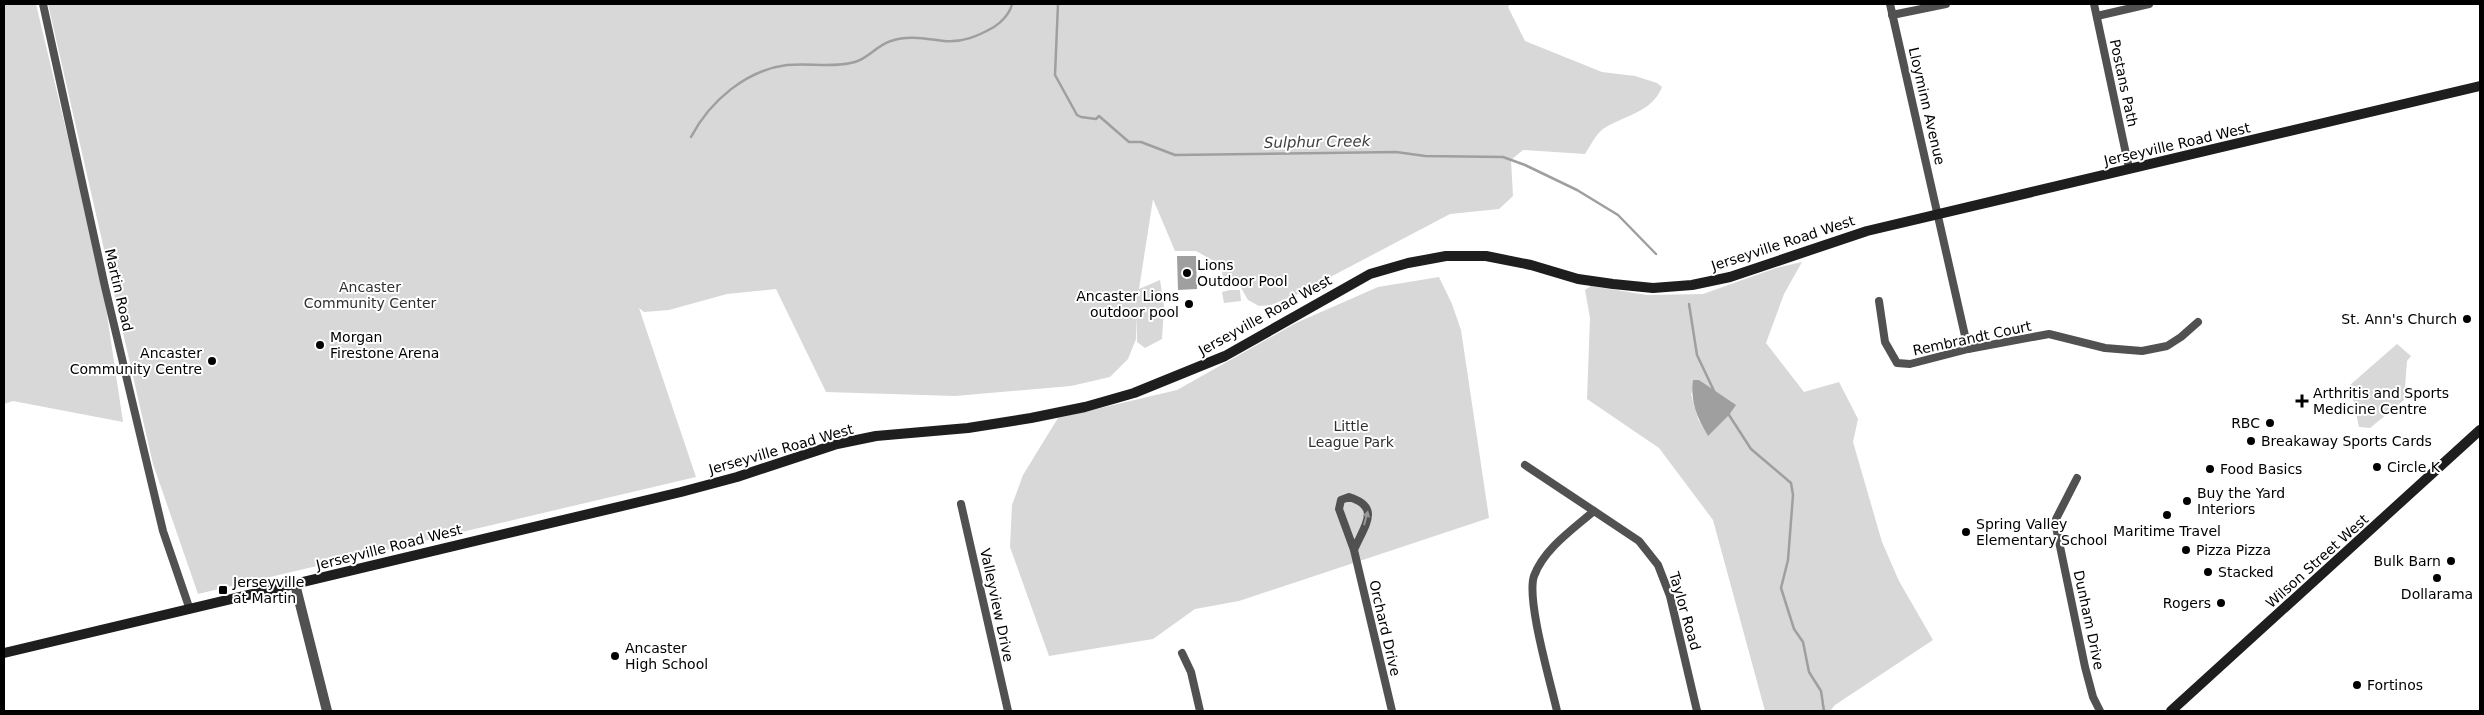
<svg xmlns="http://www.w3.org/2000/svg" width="2484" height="715" font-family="'DejaVu Sans',sans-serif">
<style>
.green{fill:#d8d8d8;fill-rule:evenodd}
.water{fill:#9f9f9f}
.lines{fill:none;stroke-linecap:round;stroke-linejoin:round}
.stream{stroke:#9f9f9f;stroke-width:2.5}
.minor{stroke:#515151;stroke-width:8}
.tertiary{stroke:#515151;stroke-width:10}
.secondary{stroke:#1e1e1e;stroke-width:10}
.oneway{fill:#979797}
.poi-dot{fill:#000;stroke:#fff;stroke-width:2}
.labels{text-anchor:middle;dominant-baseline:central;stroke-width:4;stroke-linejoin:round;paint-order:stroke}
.street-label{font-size:14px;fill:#000;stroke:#fff}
.poi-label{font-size:14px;fill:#000;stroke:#fff;text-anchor:start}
.park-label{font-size:14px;fill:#2f2f2f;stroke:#fff}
.water-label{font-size:15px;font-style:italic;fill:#404040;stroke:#fff}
</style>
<rect width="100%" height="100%" fill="#fff"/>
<!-- green -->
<g class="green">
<path d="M4 4H36L102 281 123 422 13 401 4 404Z"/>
<path d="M48 4H1510L1508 7 1525 41 1602 72 1635 76 1657 83 1662 87C1652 113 1624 115 1603 129 1596 134 1590 146 1585 154L1523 150 1511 160 1513 196 1499 209 1450 214 1300 293 1271 305 1259 306 1248 300 1240 286 1223 278 1221 265 1196 251H1175L1153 199 1139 289 1160 280 1164 306 1162 339 1145 348 1137 342V314L1136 339 1128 359 1110 377 1071 386 955 396 826 392 776 289 727 294 669 310 644 312 639 308 696 477 198 594 153 464Z"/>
<path d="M1802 262 1784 294 1766 343 1804 392 1839 382 1858 419 1853 442 1882 542 1899 581 1933 640 1835 705 1830 711H1765L1713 520 1659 448 1587 399 1590 318 1585 290 1591 286 1647 295 1703 294 1776 268ZM1699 380 1714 391 1708 436 1698 419 1691 394Z"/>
<path d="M1439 277 1452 304 1461 330 1489 518 1239 601 1195 609 1153 639 1049 656 1010 547 1012 505 1023 475 1058 418 1177 390 1296 323 1378 287Z"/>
<path d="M1230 290H1240L1241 301 1224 303 1222 292Z"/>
<path d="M2397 344 2411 356 2407 361 2404 400 2370 428 2359 427 2350 385Z"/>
</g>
<!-- water -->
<g class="water">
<path d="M1177 256H1196L1197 289 1178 290Z"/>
<path d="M1693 380H1699L1736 405 1729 415 1708 436C1697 418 1690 401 1693 380Z"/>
</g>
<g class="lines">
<!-- stream -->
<g class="stream">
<path d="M1058 4 1055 75 1077 115 1081 117 1096 119 1099 116 1129 142H1141L1175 155 1396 152 1425 156 1503 157 1525 165 1577 190 1618 215 1656 254"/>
<path d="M691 137C710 101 746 70 787 65 810 63 834 68 855 62 869 58 877 45 891 41 909 35 926 39 944 41 962 43 978 36 994 27 1002 22 1010 13 1012 4"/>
<path d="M1689 304 1697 355 1714 391"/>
<path d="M1729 415 1751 449 1791 483 1793 495 1788 560 1781 588 1794 629 1803 642 1809 672 1821 691 1824 711"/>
</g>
<!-- minor -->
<g class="minor">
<path d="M43 4 105 287 163 531 189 607"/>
<path d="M1890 4 1968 349"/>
<path d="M2094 4 2129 168"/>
<path d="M1892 15 1946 4"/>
<path d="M2097 16 2149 4"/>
<path d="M1879 301 1885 342 1897 363 1910 364 1968 349 2049 334 2105 348 2142 351 2167 346 2181 337 2198 322"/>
<path d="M1525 465 1639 541 1658 565 1670 596 1697 711"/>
<path d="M2077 478 2056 519V527L2085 667 2093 697 2100 711"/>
<path d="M961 504 1008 711"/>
<path d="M1354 550C1364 526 1382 507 1349 497L1341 500 1339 509 1354 550 1392 711"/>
<path d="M1182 653 1191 672 1200 711"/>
<path d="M1557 711C1551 684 1526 600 1534 576 1544 549 1573 529 1594 511"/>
</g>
<!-- tertiary -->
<path class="tertiary" d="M295 584 327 711"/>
<!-- secondary -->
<g class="secondary">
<path d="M4 653 681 492 737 477 837 444 876 436 968 428 1031 418 1085 407 1134 393 1225 356 1370 274 1408 263 1446 256H1486L1531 265 1578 279 1613 284 1653 288 1692 285 1730 277 1867 231 2480 86"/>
<path d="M2171 711 2480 430"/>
</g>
</g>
<!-- one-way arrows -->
<defs><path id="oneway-solid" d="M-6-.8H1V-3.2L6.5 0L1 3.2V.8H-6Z" transform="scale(1.25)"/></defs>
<use class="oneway" href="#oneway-solid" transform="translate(1366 518) rotate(-75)"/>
<!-- markers -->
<g class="poi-dot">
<circle cx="1187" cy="273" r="5"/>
<circle cx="1189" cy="304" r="5"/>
<circle cx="2467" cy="319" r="5"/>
<circle cx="320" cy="345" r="5"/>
<circle cx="212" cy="361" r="5"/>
<path d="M2299.5 393.5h5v5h5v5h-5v5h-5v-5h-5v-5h5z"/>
<circle cx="2270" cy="423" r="5"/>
<circle cx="2251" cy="441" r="5"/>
<circle cx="2377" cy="467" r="5"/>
<circle cx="2210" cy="469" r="5"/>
<circle cx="2187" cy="501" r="5"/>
<circle cx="2167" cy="515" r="5"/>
<circle cx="1966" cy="532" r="5"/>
<circle cx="2186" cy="550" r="5"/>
<circle cx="2451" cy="561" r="5"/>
<circle cx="2208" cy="572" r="5"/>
<circle cx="2437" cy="578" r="5"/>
<rect x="218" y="585" width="10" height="10" rx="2.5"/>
<circle cx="2221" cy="603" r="5"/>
<circle cx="615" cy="656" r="5"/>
<circle cx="2357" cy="685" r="5"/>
</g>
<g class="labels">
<!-- street labels -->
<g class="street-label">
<text transform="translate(2124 83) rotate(78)">Postans Path</text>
<text transform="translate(1927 106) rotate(77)">Lloyminn Avenue</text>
<text transform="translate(2177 144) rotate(-13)">Jerseyville Road West</text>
<text transform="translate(1783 243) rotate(-18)">Jerseyville Road West</text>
<text transform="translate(119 290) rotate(77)">Martin Road</text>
<text transform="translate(1265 315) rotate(-29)">Jerseyville Road West</text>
<text transform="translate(1972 338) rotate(-12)">Rembrandt Court</text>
<text transform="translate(781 449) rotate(-16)">Jerseyville Road West</text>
<text transform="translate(389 547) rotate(-14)">Jerseyville Road West</text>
<text transform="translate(2317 561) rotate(-42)">Wilson Street West</text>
<text transform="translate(997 605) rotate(78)">Valleyview Drive</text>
<text transform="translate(1685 611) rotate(74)">Taylor Road</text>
<text transform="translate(2089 620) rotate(78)">Dunham Drive</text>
<text transform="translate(1385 628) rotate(77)">Orchard Drive</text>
</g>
<!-- poi labels -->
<g class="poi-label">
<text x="1197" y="265">Lions<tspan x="1197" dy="16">Outdoor Pool</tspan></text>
<text x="1179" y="296" text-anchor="end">Ancaster Lions<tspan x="1179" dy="16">outdoor pool</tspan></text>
<text x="2457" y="319" text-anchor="end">St. Ann's Church</text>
<text x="330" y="337">Morgan<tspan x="330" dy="16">Firestone Arena</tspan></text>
<text x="202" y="353" text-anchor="end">Ancaster<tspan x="202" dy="16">Community Centre</tspan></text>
<text x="2313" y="393">Arthritis and Sports<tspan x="2313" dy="16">Medicine Centre</tspan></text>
<text x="2260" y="423" text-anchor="end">RBC</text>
<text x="2261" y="441">Breakaway Sports Cards</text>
<text x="2387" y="467">Circle K</text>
<text x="2220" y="469">Food Basics</text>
<text x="2197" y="493">Buy the Yard<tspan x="2197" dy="16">Interiors</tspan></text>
<text x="1976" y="524">Spring Valley<tspan x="1976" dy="16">Elementary School</tspan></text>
<text x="2167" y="531" text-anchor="middle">Maritime Travel</text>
<text x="2196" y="550">Pizza Pizza</text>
<text x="2441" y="561" text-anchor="end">Bulk Barn</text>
<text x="2218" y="572">Stacked</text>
<text x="233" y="582">Jerseyville<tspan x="233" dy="16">at Martin</tspan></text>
<text x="2437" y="594" text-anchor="middle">Dollarama</text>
<text x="2211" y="603" text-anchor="end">Rogers</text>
<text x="625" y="648">Ancaster<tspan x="625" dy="16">High School</tspan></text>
<text x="2367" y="685">Fortinos</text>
</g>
<!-- park labels -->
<g class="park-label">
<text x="370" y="287">Ancaster<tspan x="370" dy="16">Community Center</tspan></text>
<text x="1351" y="426">Little<tspan x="1351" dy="16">League Park</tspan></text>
</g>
<!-- water labels -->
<g class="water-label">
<text transform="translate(1317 142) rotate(-1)">Sulphur Creek</text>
</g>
</g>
<!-- border -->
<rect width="2484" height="715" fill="none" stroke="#000000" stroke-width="10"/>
</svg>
